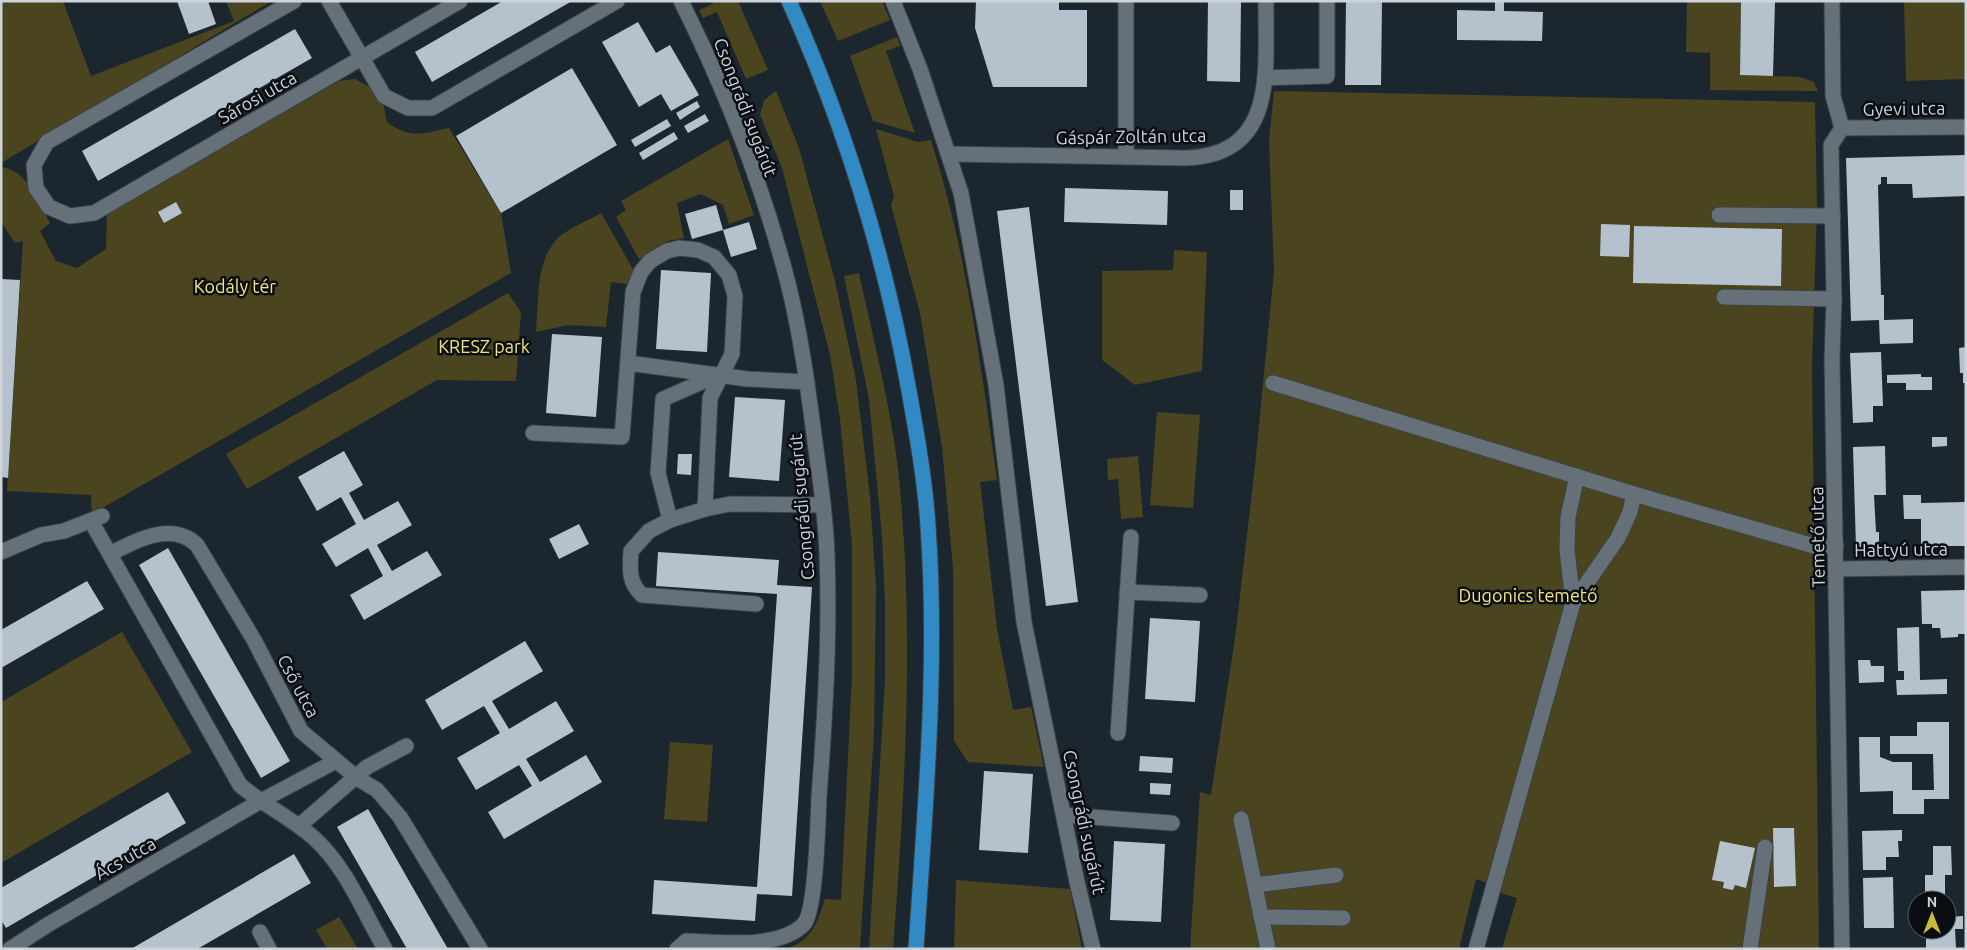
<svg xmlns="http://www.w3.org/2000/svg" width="1967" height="950" font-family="Ubuntu,sans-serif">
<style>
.green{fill:#4a451e}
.building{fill:#b5c1cc}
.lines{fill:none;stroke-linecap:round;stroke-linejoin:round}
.minor-casing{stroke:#3a4248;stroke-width:17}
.major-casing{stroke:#3a4248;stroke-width:17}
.minor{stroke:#657079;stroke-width:15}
.major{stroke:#318ac3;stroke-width:15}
.labels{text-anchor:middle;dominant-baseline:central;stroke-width:5;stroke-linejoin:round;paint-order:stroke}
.street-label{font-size:18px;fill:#cdd3d8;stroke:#0a0e12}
.park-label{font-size:18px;fill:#f2e580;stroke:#0a0e12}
</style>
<rect width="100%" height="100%" fill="#1c262e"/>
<!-- green -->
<g class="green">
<path d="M1 1H63L91 76 234 21 226 1H272L1 163Z"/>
<path d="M712 1H738L768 70 746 79 717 12 703 18 699 10 713 4Z"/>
<path d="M820 1H882L890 20 838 41Z"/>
<path d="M1687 1H1741L1740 75 1800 77 1814 82 1818 91 1710 90V53L1686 52Z"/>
<path d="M1904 1H1966V79L1906 81Z"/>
<path d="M897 37 900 46 886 51 915 133 873 121 850 56Z"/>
<path d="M355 79C379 92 382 94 387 122 410 139 422 134 449 128L501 213 511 273 92 514 91 495 7 491 23 241 15 243 1 222V167C27 169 39 203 50 223L40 231 56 261 77 268 106 249 107 213 339 81Z"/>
<path d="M776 91 799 148 835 281 856 380 870 496 876 587 874 734 860 949H787C813 938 816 925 825 899L841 900 852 674V545L840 419 830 355 782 168 760 115 764 100Z"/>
<path d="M1274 91 1815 102 1817 207 1812 367 1819 949H1502L1517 898 1497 892 1494 885 1476 879 1459 949H1190L1200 792 1211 795 1235 638 1255 466 1274 271 1269 141Z"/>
<path d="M876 129 918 142 931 140C966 250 981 365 997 480L980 482 997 629 1013 710 1031 707 1044 767 968 762 954 741 953 568 942 447 920 313 891 205 894 196Z"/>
<path d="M728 139 754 215 729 224 723 205 701 194 677 203 684 238 668 241 639 259 616 217 626 210 621 201Z"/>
<path d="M601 213 634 271 628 284 611 282 606 327 569 325 536 332C539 302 535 262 557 239 568 228 588 221 601 213Z"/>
<path d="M1174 250 1207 252 1202 371 1135 385 1102 360V271L1173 270Z"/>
<path d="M859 273C873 338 890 403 898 469 915 626 905 792 893 949H869L885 680V602L882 536 869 399 844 276Z"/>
<path d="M508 293 521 312 516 381 437 380 247 489 226 454Z"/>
<path d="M1157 412 1200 415 1193 508 1150 505Z"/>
<path d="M1138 456 1143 517 1121 519 1118 479 1108 480 1107 459Z"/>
<path d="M122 632 192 752 1 863V702Z"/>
<path d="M670 742 713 745 707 822 664 819Z"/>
<path d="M956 880 1070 889 1082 949H954Z"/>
<path d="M339 917 358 949H327L316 930Z"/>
</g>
<!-- building -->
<g class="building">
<path d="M177 1H208L216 24 189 34Z"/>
<path d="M503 1H572L432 82 415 52Z"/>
<path d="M976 1H1059V10H1087V87H993L975 28Z"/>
<path d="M1208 1H1241L1240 82 1207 81Z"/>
<path d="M1346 1H1382L1381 85H1345Z"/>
<path d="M1495 1H1504V11L1543 12 1542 41 1457 40V10L1495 11Z"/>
<path d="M1741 1H1775L1773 76 1740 75Z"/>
<path d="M638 22 656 53 670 45 699 95 671 111 661 94 639 107 602 42Z"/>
<path d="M295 29 312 58 98 181 82 151Z"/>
<path d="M572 68 617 145 501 213 456 136Z"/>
<path d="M697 101 700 107 680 120 676 113Z"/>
<path d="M705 114 709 121 688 133 684 126Z"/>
<path d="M667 119 671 126 635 147 631 140Z"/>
<path d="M674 132 678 139 643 160 639 153Z"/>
<path d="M1966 155V196L1913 198 1912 184H1887V177H1881V184L1878 185 1881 295H1884V320L1913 319V343L1880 344 1879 320 1851 321 1846 158Z"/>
<path d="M1065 188 1168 191 1167 225 1064 222Z"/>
<rect x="1230" y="190" width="13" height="20"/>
<path d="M176 202 182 213 164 223 158 212Z"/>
<path d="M716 205 723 230 749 222 757 249 731 257 723 230 692 239 685 214Z"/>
<path d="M1029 207 1078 602 1046 606 997 211Z"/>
<path d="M1601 224 1630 225 1629 257 1600 256Z"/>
<path d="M1634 226 1782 229 1781 286 1633 283Z"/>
<path d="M661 270 711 273 707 352 656 349Z"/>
<path d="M1 279 20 280 8 478 1 477Z"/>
<path d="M552 334 602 337 596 417 546 413Z"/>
<path d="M1966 347V383H1963V373H1960L1959 348Z"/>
<path d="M1881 352 1883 406H1873V422L1853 423 1850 353Z"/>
<path d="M1921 374V377H1932V390H1906V383H1887V375Z"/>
<path d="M735 397 785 400 779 481 729 477Z"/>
<path d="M1932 437H1947V446L1932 447Z"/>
<path d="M1885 446 1886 495H1874L1876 532H1879V547L1856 548 1853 447Z"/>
<path d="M344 451 363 485 349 493 364 520 398 501 412 525 377 545 392 571 427 551 442 575 364 620 350 595 383 576 368 548 336 567 322 544 356 524 341 497 317 511 298 477Z"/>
<path d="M678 454H692L691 475 677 474Z"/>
<path d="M1903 495H1921V503L1966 502V546H1921V519H1904Z"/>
<path d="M579 524 589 544 559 559 549 539Z"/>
<path d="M168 548 290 761 261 778 139 565Z"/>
<path d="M658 552 779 560 777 585 812 587 792 896 757 894 755 921 652 914 654 880 757 887 777 594 656 586Z"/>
<path d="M87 581 104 609 1 668V630Z"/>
<path d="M1966 590V634H1958V637L1941 638 1940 628H1932V624H1922L1921 591Z"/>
<path d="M1150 618 1200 621 1195 702 1145 699Z"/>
<path d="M1919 627 1920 680 1947 679V694L1897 695 1896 680H1904V671H1898L1897 628Z"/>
<path d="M525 641 543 671 492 701 509 729 556 701 574 731 526 759 540 782 586 755 602 782 504 839 488 812 532 786 519 765 476 790 457 758 500 733 484 706 442 730 425 700Z"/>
<path d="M1858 660H1870L1871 666H1884V682L1859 683Z"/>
<path d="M1917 722H1949V799H1924V814H1893V791L1860 792 1859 737H1880V757L1893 762H1912V790H1934L1933 754H1890V736H1917Z"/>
<path d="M1140 756 1173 758 1172 773 1139 771Z"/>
<path d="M984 771 1033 774 1028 853 979 850Z"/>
<path d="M1150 783 1171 784 1170 795 1150 794Z"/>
<path d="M168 792 186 823 6 928 1 920V888Z"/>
<path d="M368 809 429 916 448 949H407L337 827Z"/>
<path d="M1773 828H1794L1796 886 1774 887Z"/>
<path d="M1902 830V841H1898L1899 857H1886V870H1863L1862 831Z"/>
<path d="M1114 841 1165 844 1161 922 1110 920Z"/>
<path d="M1720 841 1755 848 1746 888 1735 885 1733 890 1723 888 1724 882 1712 880Z"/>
<path d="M1933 846H1951L1952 875H1945V900H1925V875H1933Z"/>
<path d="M294 854 311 883 206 944 197 949H131Z"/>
<path d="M1893 877 1894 928H1864L1863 878Z"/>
<path d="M1963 916V929H1955L1956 949H1926V930H1947V917Z"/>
</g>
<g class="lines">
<!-- minor casing -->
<g class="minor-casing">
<g id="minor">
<path d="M294 1 47 142 34 165 36 188 49 207 70 216 94 213 460 1"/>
<path d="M329 1 384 96 408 108H432L617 1"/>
<path d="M893 1 920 69 961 193 996 385 1024 622 1077 882 1093 949"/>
<path d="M1832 1 1833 96 1842 128"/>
<path d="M1265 78 1327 76V1"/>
<path d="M1842 128 1831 145 1834 299 1832 359 1842 949"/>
<path d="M1842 128 1966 127"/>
<path d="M950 154 1186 158C1279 155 1265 67 1266 1"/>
<path d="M1126 157V1"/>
<path d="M1719 215 1833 216"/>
<path d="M1724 297 1834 299"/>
<path d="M628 363 747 379 807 382"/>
<path d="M720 374 663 399 658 473 670 520 649 531 631 551C630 569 628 582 642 595L756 604"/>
<path d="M1273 383 1634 494 1814 546H1836"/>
<path d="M533 433 622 437 633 292 641 272 650 261 667 251 679 248 698 250 714 257 729 275 735 296 732 354 710 398 705 509 730 504 823 505"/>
<path d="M670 520 705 509"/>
<path d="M91 521 240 785C263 805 292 818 315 839 346 867 364 913 385 949"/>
<path d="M1 552 41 535 64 531 102 516"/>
<path d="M110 554C136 540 172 521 197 545L254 640 301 731 357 778 377 790 400 817 480 949"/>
<path d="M1836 569 1966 567"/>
<path d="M1127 592 1200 595"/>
<path d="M1573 603 1567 550 1568 517 1577 476"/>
<path d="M1118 733 1131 537"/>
<path d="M1064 815 1172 823"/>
<path d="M1241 819 1268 949"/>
<path d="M299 826 367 767 406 746"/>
<path d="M1255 885 1336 875"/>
<path d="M1261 917 1343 918"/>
<path d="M260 932 269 949"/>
<path d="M10 949 49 924 259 802 336 761"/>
<path d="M677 949 686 941C720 942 779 950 804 924 816 910 818 820 819 797 825 717 830 635 827 555 826 517 820 479 815 442 808 389 801 335 788 283 763 186 726 91 681 1"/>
<path d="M1476 949 1573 603 1618 538 1630 512 1634 494"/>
<path d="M1750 949 1765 847"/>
</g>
</g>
<!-- major casing -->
<g class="major-casing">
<path id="major" d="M789 1C845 126 885 256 909 391 917 436 925 480 928 526 938 667 925 808 916 949"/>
</g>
<!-- minor -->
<use href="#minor" class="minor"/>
<!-- major -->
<use href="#major" class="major"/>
</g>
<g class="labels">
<!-- street labels -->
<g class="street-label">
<text transform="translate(257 97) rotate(-30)">Sárosi utca</text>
<text transform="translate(746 107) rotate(69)">Csongrádi sugárút</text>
<text transform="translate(1904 108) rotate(-1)">Gyevi utca</text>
<text transform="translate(1131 136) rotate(-1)">Gáspár Zoltán utca</text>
<text transform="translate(801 507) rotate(-95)">Csongrádi sugárút</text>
<text transform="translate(1817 537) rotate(-91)">Temető utca</text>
<text transform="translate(1901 549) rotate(-1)">Hattyú utca</text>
<text transform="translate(299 686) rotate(62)">Cső utca</text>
<text transform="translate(1085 822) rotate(78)">Csongrádi sugárút</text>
<text transform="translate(125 858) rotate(-30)">Ács utca</text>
</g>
<!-- park labels -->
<g class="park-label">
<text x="235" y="286">Kodály tér</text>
<text x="484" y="346">KRESZ park</text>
<text x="1528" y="595">Dugonics temető</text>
</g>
</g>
<!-- border -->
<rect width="1967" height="950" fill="none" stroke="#cdd3d8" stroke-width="5"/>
<!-- north arrow -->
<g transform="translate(1932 915)"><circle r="24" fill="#0a0e12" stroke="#585d61"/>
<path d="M0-4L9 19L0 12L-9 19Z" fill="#caba3a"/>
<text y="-8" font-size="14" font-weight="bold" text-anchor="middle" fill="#cdd3d8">N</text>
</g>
</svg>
